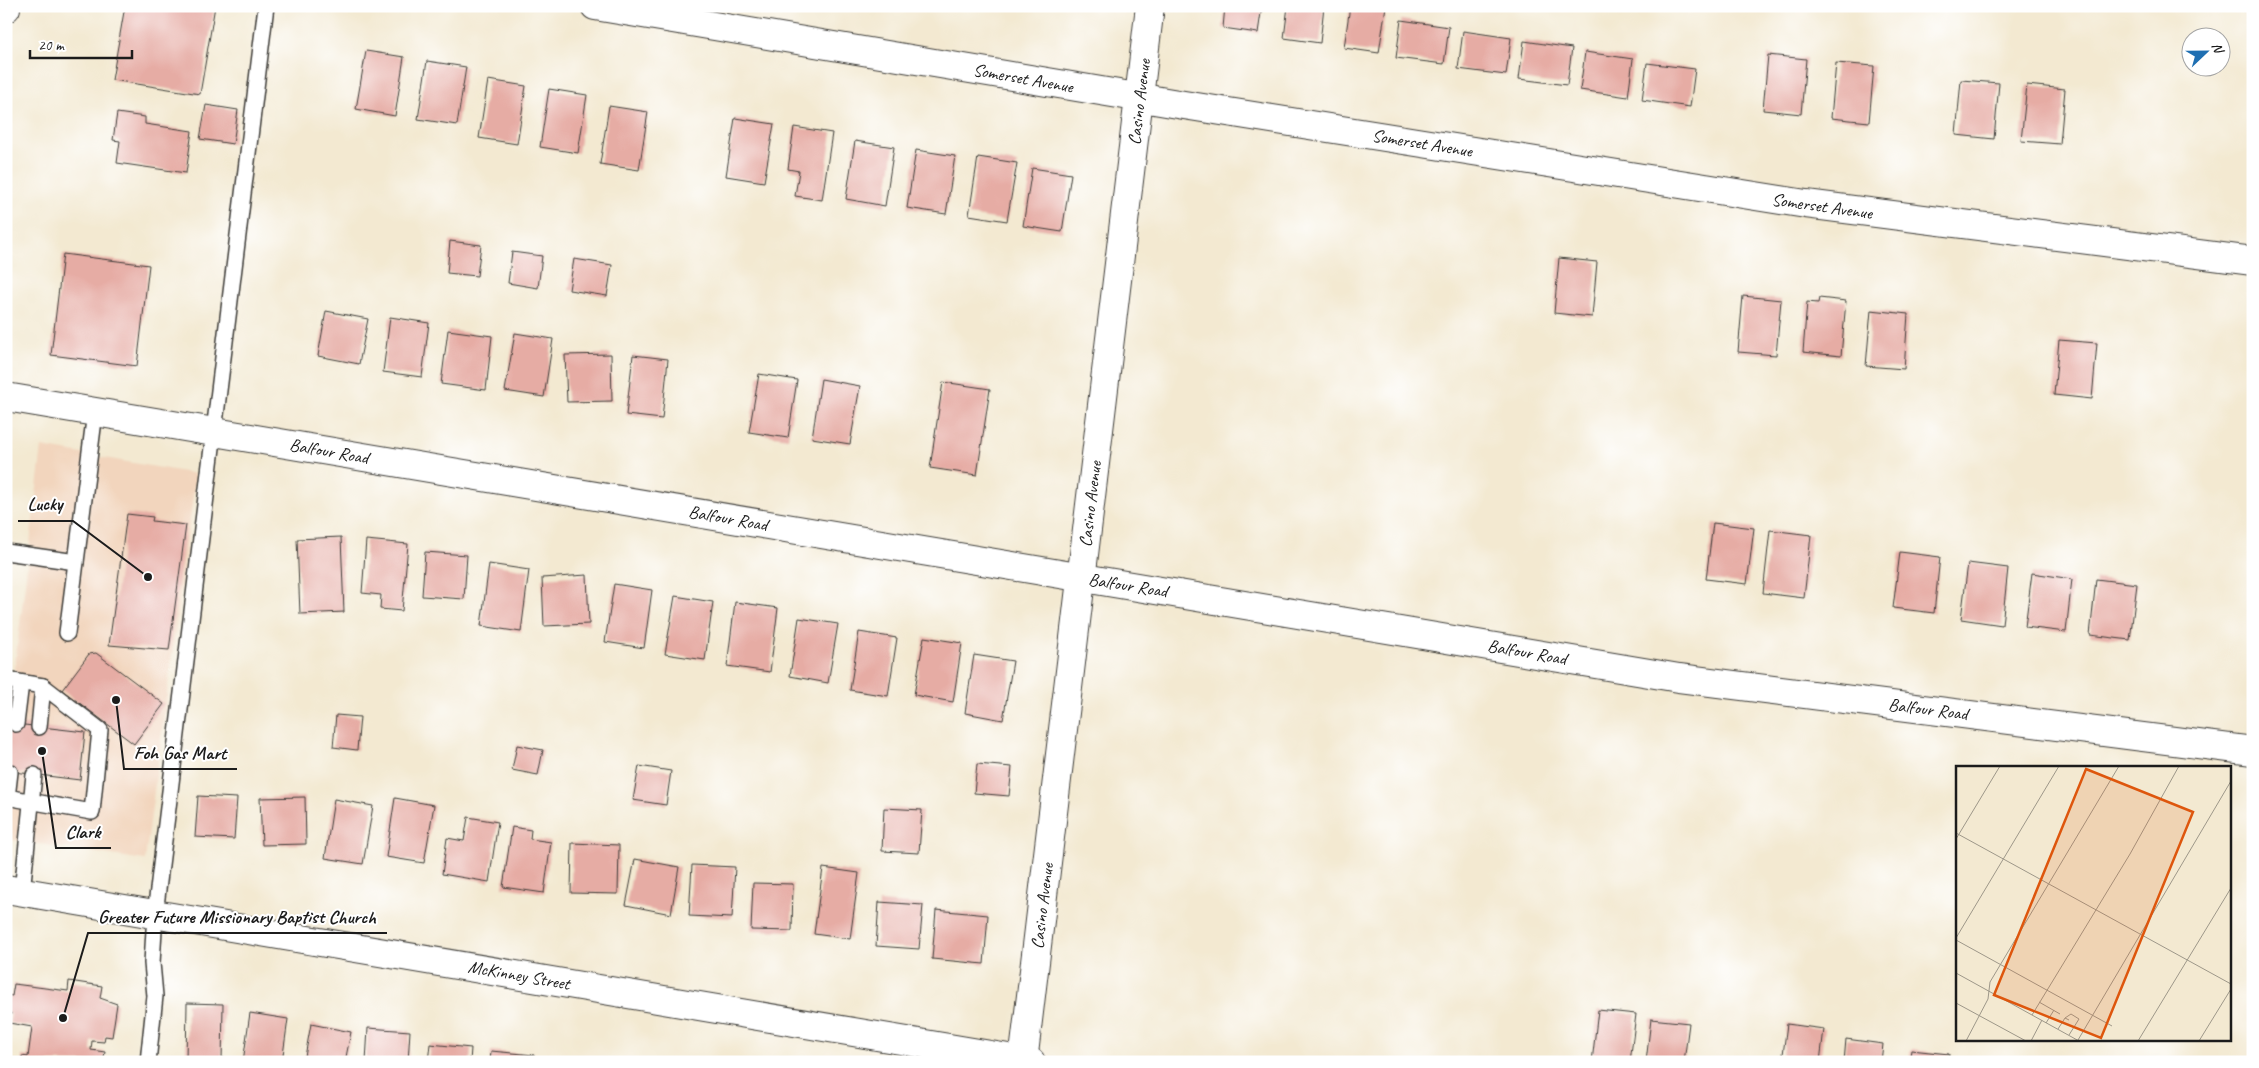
<svg xmlns="http://www.w3.org/2000/svg" width="2259" height="1068" font-family="Caveat,sans-serif">
<style>
.built{fill:#f2d5bd}
.building{fill:#e6aca4}
.lines{fill:none;stroke-linecap:round;stroke-linejoin:round}
.service-casing{stroke:#3c3b37;stroke-width:18}
.minor-casing{stroke:#3c3b37;stroke-width:30}
.tertiary-casing{stroke:#3c3b37;stroke-width:30}
.service{stroke:#fff;stroke-width:15}
.minor{stroke:#fff;stroke-width:28}
.tertiary{stroke:#fff;stroke-width:28}
.labels{text-anchor:middle;dominant-baseline:central;stroke-width:4;stroke-linejoin:round;paint-order:stroke}
.street-label{font-size:18px;fill:#1c1c1c;stroke:#fff}
.inset-road{fill:none;stroke:#9d9789;stroke-width:1}
.view{fill:#de560d;fill-opacity:0.15;stroke:#de560d;stroke-width:2.5}
.inset-edge{fill:none;stroke:#1c1c1c;stroke-width:2.5}
.leader{fill:none;stroke:#1c1c1c;stroke-width:2}
.callout-dot{fill:#1c1c1c;stroke:#fff;stroke-width:2}
.callout-label{font-size:19px;text-anchor:middle;font-weight:bold;fill:#1c1c1c;stroke:#fff;stroke-width:4;stroke-linejoin:round;paint-order:stroke}
</style>
<rect width="100%" height="100%" fill="#fff"/>
<filter id="ink" filterUnits="userSpaceOnUse"><feTurbulence type="fractalNoise" baseFrequency=".02" numOctaves="2"/><feDisplacementMap in="SourceGraphic" scale="10" xChannelSelector="R" yChannelSelector="G"/><feConvolveMatrix kernelMatrix="1 2 1 2 8 2 1 2 1" color-interpolation-filters="sRGB"/></filter>
<filter id="wash" filterUnits="userSpaceOnUse"><feTurbulence type="fractalNoise" baseFrequency=".0096" numOctaves="4" result="noise"/><feDisplacementMap in="SourceGraphic" scale="20" xChannelSelector="R" yChannelSelector="G"/><feGaussianBlur stdDeviation="1.12" result="paint"/><feColorMatrix in="noise" values="0 0 0 0 0 0 0 0 0 0 0 0 0 0 0 0 0 1.4 0 .05"/><feComposite in="paint" operator="in"/></filter>
<g filter="url(#wash)">
<rect width="100%" height="100%" fill="#f3e9d1"/>
<!-- built -->
<path class="built" d="M42 447 196 474 145 860 6 839V737Z"/>
<g id="blocks">
<!-- building -->
<g class="building">
<path d="M125 6H215L200 94 112 80Z"/>
<path d="M1225 6H1262L1258 33 1223 28Z"/>
<path d="M1288 6H1324L1320 43 1284 38Z"/>
<path d="M1350 6H1386L1379 53 1344 48Z"/>
<path d="M1401 20 1449 27 1444 64 1396 58Z"/>
<path d="M1463 31 1511 38 1506 75 1458 69Z"/>
<path d="M1524 41 1572 48 1567 85 1519 79Z"/>
<path d="M366 51 404 57 395 116 356 109Z"/>
<path d="M1585 52 1633 59 1628 97 1580 90Z"/>
<path d="M1768 55 1806 59 1801 114 1763 110Z"/>
<path d="M427 61 466 67 457 125 418 119Z"/>
<path d="M1647 63 1695 69 1690 107 1642 100Z"/>
<path d="M1836 63 1874 66 1869 122 1831 118Z"/>
<path d="M488 80 526 86 517 144 479 138Z"/>
<path d="M1961 80 1999 83 1994 139 1956 135Z"/>
<path d="M2027 85 2065 89 2060 144 2021 141Z"/>
<path d="M549 89 587 95 578 153 540 147Z"/>
<path d="M206 105 238 110 233 144 200 139Z"/>
<path d="M609 106 648 112 639 170 600 164Z"/>
<path d="M117 113 145 117V124L192 131 186 173 117 163 120 141 113 140Z"/>
<path d="M735 118 774 124 764 182 726 176Z"/>
<path d="M794 127 832 133 822 200 795 196 799 171 788 169Z"/>
<path d="M855 141 894 147 885 206 846 199Z"/>
<path d="M916 150 955 156 946 214 907 208Z"/>
<path d="M978 157 1017 163 1007 221 969 215Z"/>
<path d="M1032 168 1071 174 1062 232 1023 226Z"/>
<path d="M450 241 481 245 477 276 447 273Z"/>
<path d="M512 252 542 256 538 288 508 283Z"/>
<path d="M63 254 149 265 137 366 51 355Z"/>
<path d="M1559 258 1597 262 1592 317 1554 313Z"/>
<path d="M574 259 612 265 607 296 569 290Z"/>
<path d="M1743 296 1781 300 1776 355 1738 352Z"/>
<path d="M1819 298 1846 301 1841 356 1803 352 1807 302 1818 303Z"/>
<path d="M1871 310 1908 314 1904 369 1866 366Z"/>
<path d="M326 311 368 319 359 364 318 356Z"/>
<path d="M390 317 429 323 422 377 383 372Z"/>
<path d="M448 330 492 336 486 390 441 384Z"/>
<path d="M515 333 553 339 544 397 505 391Z"/>
<path d="M2059 340 2097 343 2092 399 2054 395Z"/>
<path d="M611 354 612 401 567 402 565 355Z"/>
<path d="M633 355 668 359 662 419 626 415Z"/>
<path d="M759 374 797 380 788 438 749 432Z"/>
<path d="M821 379 860 386 850 444 812 438Z"/>
<path d="M943 382 990 389 977 475 930 468Z"/>
<path d="M127 514 153 517 152 521 186 525 169 650 109 645Z"/>
<path d="M1713 523 1754 528 1747 584 1706 579Z"/>
<path d="M1770 530 1811 535 1804 598 1763 593Z"/>
<path d="M341 537 344 612 300 614 297 539Z"/>
<path d="M366 540 408 544 402 611 380 609 381 595 362 593Z"/>
<path d="M425 552 467 555 464 599 422 596Z"/>
<path d="M1900 552 1940 557 1934 613 1893 608Z"/>
<path d="M1968 563 2008 568 2002 625 1961 619Z"/>
<path d="M489 564 529 570 521 632 481 626Z"/>
<path d="M2032 573 2072 579 2066 632 2025 627Z"/>
<path d="M587 575 589 624 544 626 542 578Z"/>
<path d="M2096 579 2137 584 2130 640 2090 635Z"/>
<path d="M614 584 652 590 644 648 605 642Z"/>
<path d="M675 596 713 602 705 660 665 654Z"/>
<path d="M735 602 778 608 770 672 727 666Z"/>
<path d="M799 618 838 624 828 683 790 676Z"/>
<path d="M859 632 897 638 888 696 850 690Z"/>
<path d="M924 637 962 643 953 702 914 695Z"/>
<path d="M96 653 164 704 134 744 62 690 89 654Z"/>
<path d="M974 655 1013 661 1003 720 965 713Z"/>
<path d="M336 715 360 717 357 750 333 747Z"/>
<path d="M7 723 85 732 80 780 6 771Z"/>
<path d="M517 745 543 750 538 775 512 770Z"/>
<path d="M977 764 1012 767 1009 796 974 793Z"/>
<path d="M639 766 671 771 666 805 633 800Z"/>
<path d="M198 796 237 798 234 839 195 837Z"/>
<path d="M305 797 306 844 262 845 260 798Z"/>
<path d="M395 798 434 805 424 863 386 857Z"/>
<path d="M334 799 373 806 363 864 325 858Z"/>
<path d="M884 808 922 810 919 853 882 851Z"/>
<path d="M468 817 498 822 489 882 442 874 447 838 464 841Z"/>
<path d="M512 827 531 830 530 839 551 842 544 893 503 887Z"/>
<path d="M572 843 619 845 618 894 571 893Z"/>
<path d="M635 859 679 867 671 914 626 905Z"/>
<path d="M692 865 735 867 732 918 689 916Z"/>
<path d="M823 868 859 873 850 939 814 934Z"/>
<path d="M753 883 793 884 792 931 751 930Z"/>
<path d="M879 902 923 905 919 949 876 946Z"/>
<path d="M936 910 988 915 984 964 932 959Z"/>
<path d="M69 981 102 986 100 998 117 1004 112 1037 105 1036 104 1042 92 1041 91 1050 105 1052 103 1062H22V1056L28 1057 32 1027 9 1023 11 1013 6 1012V995L12 996 14 984 68 991Z"/>
<path d="M187 1003 223 1004 222 1062H186Z"/>
<path d="M1598 1010 1636 1014 1630 1062H1592Z"/>
<path d="M250 1013 288 1019 282 1062H243Z"/>
<path d="M1651 1019 1689 1023 1684 1062H1646Z"/>
<path d="M311 1024 351 1032 345 1062H304Z"/>
<path d="M1787 1024 1824 1029 1820 1062H1782Z"/>
<path d="M368 1028 410 1031 408 1062H366Z"/>
<path d="M1846 1039 1883 1044 1881 1062H1844Z"/>
<path d="M430 1044 471 1048 470 1062H428Z"/>
<path d="M1911 1050 1949 1054 1948 1062H1909Z"/>
<path d="M491 1051 534 1055 533 1062H490Z"/>
</g>
</g>
</g>
<g filter="url(#ink)">
<use href="#blocks" fill-opacity="0" stroke="#3c3b37" stroke-width="1"/>
<g class="lines">
<!-- service casing -->
<g class="service-casing">
<g id="service">
<path d="M6 552 76 562"/>
<path d="M67 633 95 412"/>
<path d="M6 680 43 686 39 727"/>
<path d="M16 724 21 683"/>
<path d="M6 797 92 812 100 730 43 686"/>
<path d="M7 798 10 772"/>
<path d="M22 892 34 775"/>
<path d="M148 1062 155 996 152 963 155 914 266 6"/>
</g>
</g>
<!-- minor casing -->
<g class="minor-casing">
<g id="minor">
<path d="M595 6 1184 105 1806 204 2253 261"/>
<path d="M6 397 1679 678 2253 751"/>
<path d="M6 889 1031 1062"/>
<path d="M1023 1062 1150 6"/>
</g>
</g>
<!-- tertiary casing -->
<g class="tertiary-casing">
<path id="tertiary" d="M6 8V6"/>
</g>
<!-- service -->
<use href="#service" class="service"/>
<!-- minor -->
<use href="#minor" class="minor"/>
<!-- tertiary -->
<use href="#tertiary" class="tertiary"/>
</g>
</g>
<g class="labels">
<!-- street labels -->
<g class="street-label">
<text transform="translate(1023 78) rotate(10)">Somerset Avenue</text>
<text transform="translate(1139 102) rotate(-83)">Casino Avenue</text>
<text transform="translate(1422 143) rotate(9)">Somerset Avenue</text>
<text transform="translate(1822 206) rotate(8)">Somerset Avenue</text>
<text transform="translate(329 451) rotate(10)">Balfour Road</text>
<text transform="translate(1090 504) rotate(-83)">Casino Avenue</text>
<text transform="translate(728 518) rotate(10)">Balfour Road</text>
<text transform="translate(1128 585) rotate(9)">Balfour Road</text>
<text transform="translate(1527 652) rotate(10)">Balfour Road</text>
<text transform="translate(1928 709) rotate(7)">Balfour Road</text>
<text transform="translate(1042 906) rotate(-83)">Casino Avenue</text>
<text transform="translate(519 975) rotate(10)">McKinney Street</text>
</g>
</g>
<!-- overview -->
<g transform="translate(1956 766)">
<rect width="275" height="275" fill="#f3e9d1"/>
<path class="inset-road" d="M0 67 275 218M0 73 44 0M0 172 103 0M0 174 156 260M0 207 123 275M83 236 104 248M0 237 70 275M76 249 174 88 223 0M109 252 115 248 123 253 113 269M90 257 98 244M102 263 109 252 113 254M122 274 275 15M10 275 32 233 34 216 163 0M75 275 86 254M182 275 275 122M243 275 275 223"/>
<path class="view" d="M130 3 237 46 145 272 38 229Z"/>
<rect width="275" height="275" class="inset-edge"/>
</g>
<!-- callouts -->
<path class="leader" d="M148 577L73 521H18M116 700L124 769H237M42 751L56 848H111M63 1018L88 933H387"/>
<g class="callout-dot">
<circle cx="148" cy="577" r="5"/>
<circle cx="116" cy="700" r="5"/>
<circle cx="42" cy="751" r="5"/>
<circle cx="63" cy="1018" r="5"/>
</g>
<g class="callout-label">
<text x="45" y="510">Lucky</text>
<text x="180" y="759">Foh Gas Mart</text>
<text x="83" y="838">Clark</text>
<text x="237" y="923">Greater Future Missionary Baptist Church</text>
</g>
<!-- margin -->
<rect width="2259" height="1068" fill="none" stroke="#fff" stroke-width="25"/>
<!-- north arrow -->
<g transform="translate(2206 52) rotate(68)"><circle r="24" fill="#ffffff" stroke="#a4a4a4"/>
<path d="M0-4L9 19L0 12L-9 19Z" fill="#1f6fb2"/>
<text y="-8" font-size="14" font-weight="bold" text-anchor="middle" fill="#1c1c1c">N</text>
</g>
<!-- scale -->
<path d="M30 50v8h102v-8" fill="none" stroke="#1c1c1c" stroke-width="2.5"/>
<text x="38" y="50" font-size="15" fill="#1c1c1c" stroke="#ffffff" stroke-width="4" paint-order="stroke">20 m</text>
</svg>
